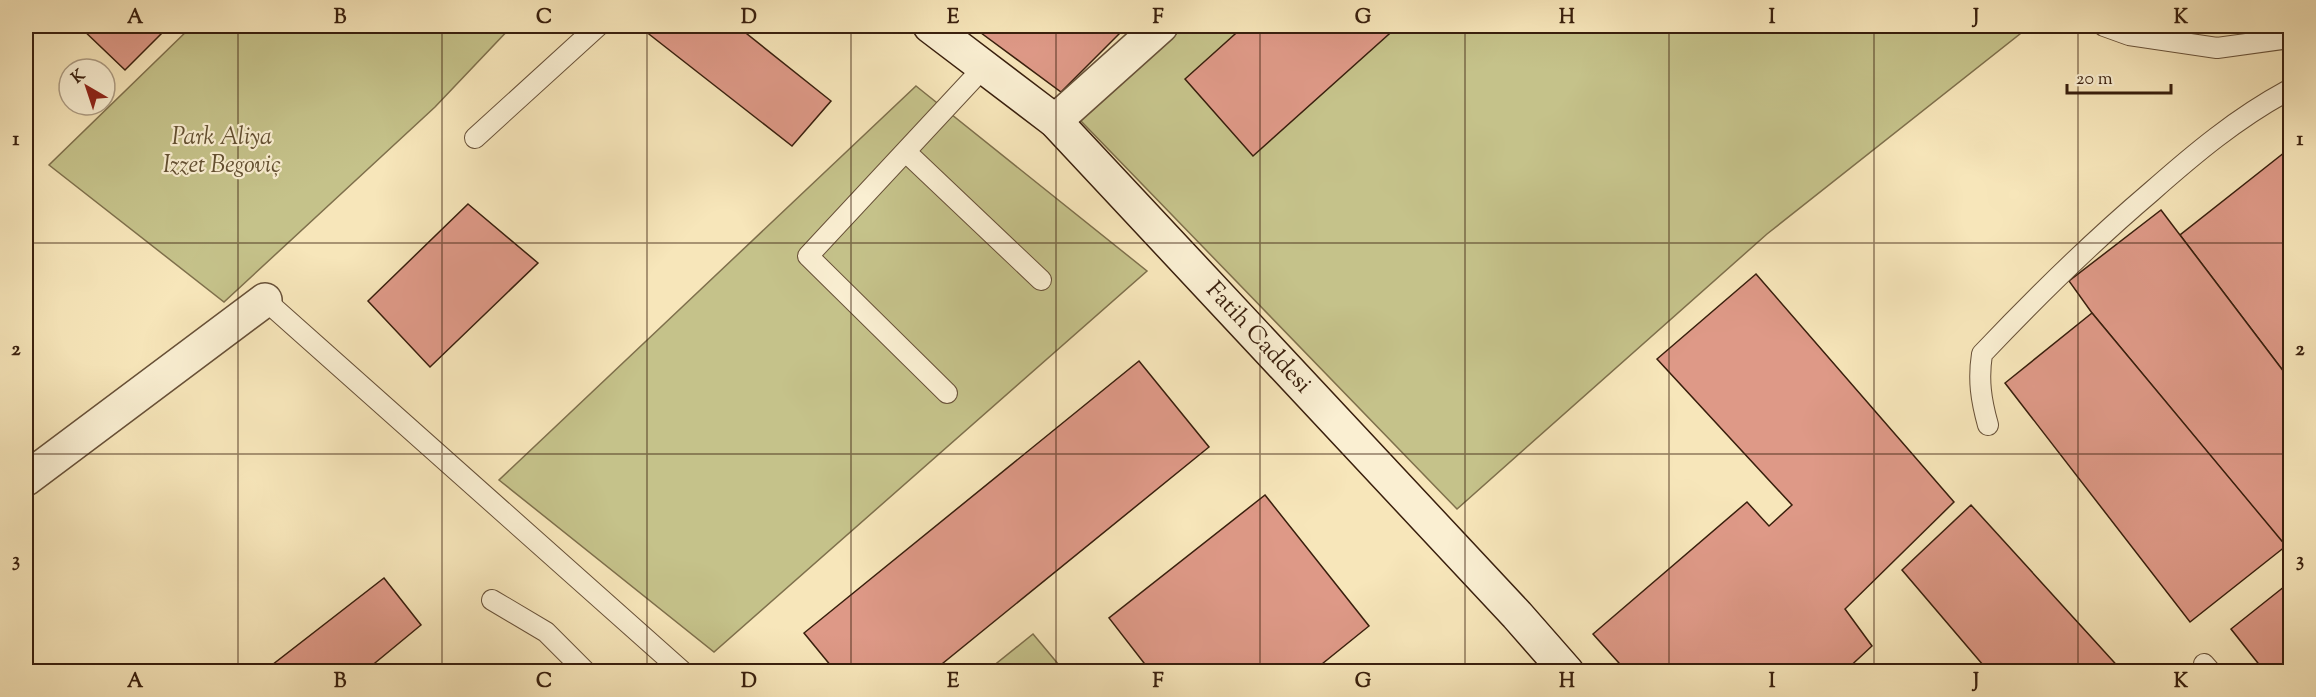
<svg xmlns="http://www.w3.org/2000/svg" width="2316" height="697" font-family="'Sorts Mill Goudy',serif">
<style>
.green{fill:#c5c28a;stroke:#7f704c;stroke-width:1.5}
.building{fill:#de9987;stroke:#391f0d;stroke-width:1.5}
.lines{fill:none;stroke-linecap:round;stroke-linejoin:round}
.service-casing{stroke:#685138;stroke-width:22}
.minor-casing{stroke:#685138;stroke-width:36}
.secondary-casing{stroke:#391f0d;stroke-width:36}
.service{stroke:#faefd2;stroke-width:20}
.minor{stroke:#faefd2;stroke-width:33}
.secondary{stroke:#faefd2;stroke-width:33}
.grid{fill:none;stroke:#391f0d;stroke-width:1.5;stroke-opacity:0.55}
.labels{text-anchor:middle;dominant-baseline:central;stroke-width:4.5;stroke-linejoin:round;paint-order:stroke}
.park-label{font-size:24px;font-style:italic;fill:#635032;stroke:#faefd2}
.street-label{font-size:24px;fill:#391f0d;stroke:#faefd2}
.neatline{fill:none;stroke:#391f0d;stroke-width:2}
.grid-label{font-size:20px;text-anchor:middle;font-weight:bold;fill:#391f0d}
</style>
<rect width="100%" height="100%" fill="#f7e6ba"/>
<filter id="stains"><feTurbulence type="fractalNoise" baseFrequency=".00333" numOctaves="4"/><feColorMatrix values="0 0 0 0 .2 0 0 0 0 .09 0 0 0 0 .02 0 0 0 .5 -.17"/></filter>
<radialGradient id="worn" r=".72"><stop offset=".6" stop-color="#630" stop-opacity="0"/><stop offset="1" stop-color="#630" stop-opacity=".3"/></radialGradient>
<!-- green -->
<g class="green">
<path d="M192 26H512L435 107 224 302 49 165Z"/>
<path d="M1185 26H2030L1767 234 1457 509 1079 119Z"/>
<path d="M916 86 1147 271 714 652 499 480Z"/>
<path d="M1033 634 1064 671H987Z"/>
</g>
<!-- building -->
<g class="building">
<path d="M79 26H169L125 70Z"/>
<path d="M650 26H737L831 101 792 146 645 31Z"/>
<path d="M981 26H1114L1120 33 1061 92 977 30Z"/>
<path d="M1244 26H1398L1253 156 1185 79Z"/>
<path d="M2290 148V380L2180 235Z"/>
<path d="M468 204 538 263 430 367 368 301Z"/>
<path d="M2161 210 2290 380V552L2092 313 2069 281Z"/>
<path d="M1756 274 1954 502 1845 609 1872 646 1844 672H1627L1593 634 1747 502 1769 526 1792 505 1657 359Z"/>
<path d="M2092 313 2286 546 2190 622 2005 383Z"/>
<path d="M1139 361 1209 447 932 672H836L804 633Z"/>
<path d="M1265 495 1369 626 1312 672H1151L1109 618Z"/>
<path d="M1971 505 2123 672H1989L1902 570Z"/>
<path d="M384 578 421 625 364 672H263Z"/>
<path d="M2290 582V672H2265L2231 629Z"/>
</g>
<g class="lines">
<!-- service casing -->
<g class="service-casing">
<g id="service">
<path d="M2104 26 2129 35 2217 48 2290 38"/>
<path d="M475 138 598 26"/>
<path d="M906 152 1041 280"/>
<path d="M265 300 683 672"/>
<path d="M947 393 808 256 984 67"/>
<path d="M1988 425C1981 400 1978 380 1982 354 2036 297 2091 243 2151 192 2194 154 2237 118 2287 91L2290 92"/>
<path d="M492 600 546 632 586 672"/>
<path d="M2204 664 2211 672"/>
</g>
</g>
<!-- minor casing -->
<g class="minor-casing">
<g id="minor">
<path d="M1055 121 1161 26"/>
<path d="M26 479 265 300"/>
</g>
</g>
<!-- secondary casing -->
<g class="secondary-casing">
<path id="secondary" d="M930 26 1055 121 1517 615 1567 672"/>
</g>
<!-- service -->
<use href="#service" class="service"/>
<!-- minor -->
<use href="#minor" class="minor"/>
<!-- secondary -->
<use href="#secondary" class="secondary"/>
</g>
<!-- grid -->
<path class="grid" d="M238 26V672M442 26V672M647 26V672M851 26V672M1056 26V672M1260 26V672M1465 26V672M1669 26V672M1874 26V672M2078 26V672M26 243H2290M26 454H2290"/>
<g class="labels">
<!-- park labels -->
<g class="park-label">
<text x="222" y="138">Park Aliya<tspan x="222" dy="28">Izzet Begoviç</tspan></text>
</g>
<!-- street labels -->
<g class="street-label">
<text transform="translate(1258 338) rotate(47)">Fatih Caddesi</text>
</g>
</g>
<!-- margin -->
<rect width="2316" height="697" fill="none" stroke="#f7e6ba" stroke-width="66"/>
<!-- north arrow -->
<g transform="translate(87 87) rotate(321)"><circle r="28" fill="#faefd2" stroke="#ad9c83" stroke-width="1.5"/>
<path d="M0-4.5L10 22L0 15L-10 22Z" fill="#8f2418"/>
<text y="-9" font-size="16" font-weight="bold" text-anchor="middle" fill="#391f0d">K</text>
</g>
<!-- scale -->
<path d="M2067 84v9h104v-9" fill="none" stroke="#391f0d" stroke-width="3"/>
<text x="2076" y="84" font-size="18" fill="#391f0d" stroke="#faefd2" stroke-width="4.5" paint-order="stroke">20 m</text>
<rect x="33" y="33" width="2250" height="631" class="neatline"/>
<g class="grid-label">
<text x="135" y="23">A</text>
<text x="340" y="23">B</text>
<text x="544" y="23">C</text>
<text x="749" y="23">D</text>
<text x="953" y="23">E</text>
<text x="1158" y="23">F</text>
<text x="1363" y="23">G</text>
<text x="1567" y="23">H</text>
<text x="1772" y="23">I</text>
<text x="1976" y="23">J</text>
<text x="2181" y="23">K</text>
<text x="16" y="145">1</text>
<text x="2300" y="145">1</text>
<text x="16" y="355">2</text>
<text x="2300" y="355">2</text>
<text x="16" y="566">3</text>
<text x="2300" y="566">3</text>
<text x="135" y="687">A</text>
<text x="340" y="687">B</text>
<text x="544" y="687">C</text>
<text x="749" y="687">D</text>
<text x="953" y="687">E</text>
<text x="1158" y="687">F</text>
<text x="1363" y="687">G</text>
<text x="1567" y="687">H</text>
<text x="1772" y="687">I</text>
<text x="1976" y="687">J</text>
<text x="2181" y="687">K</text>
</g>
<rect width="100%" height="100%" filter="url(#stains)"/>
<rect width="100%" height="100%" fill="url(#worn)"/>
</svg>
